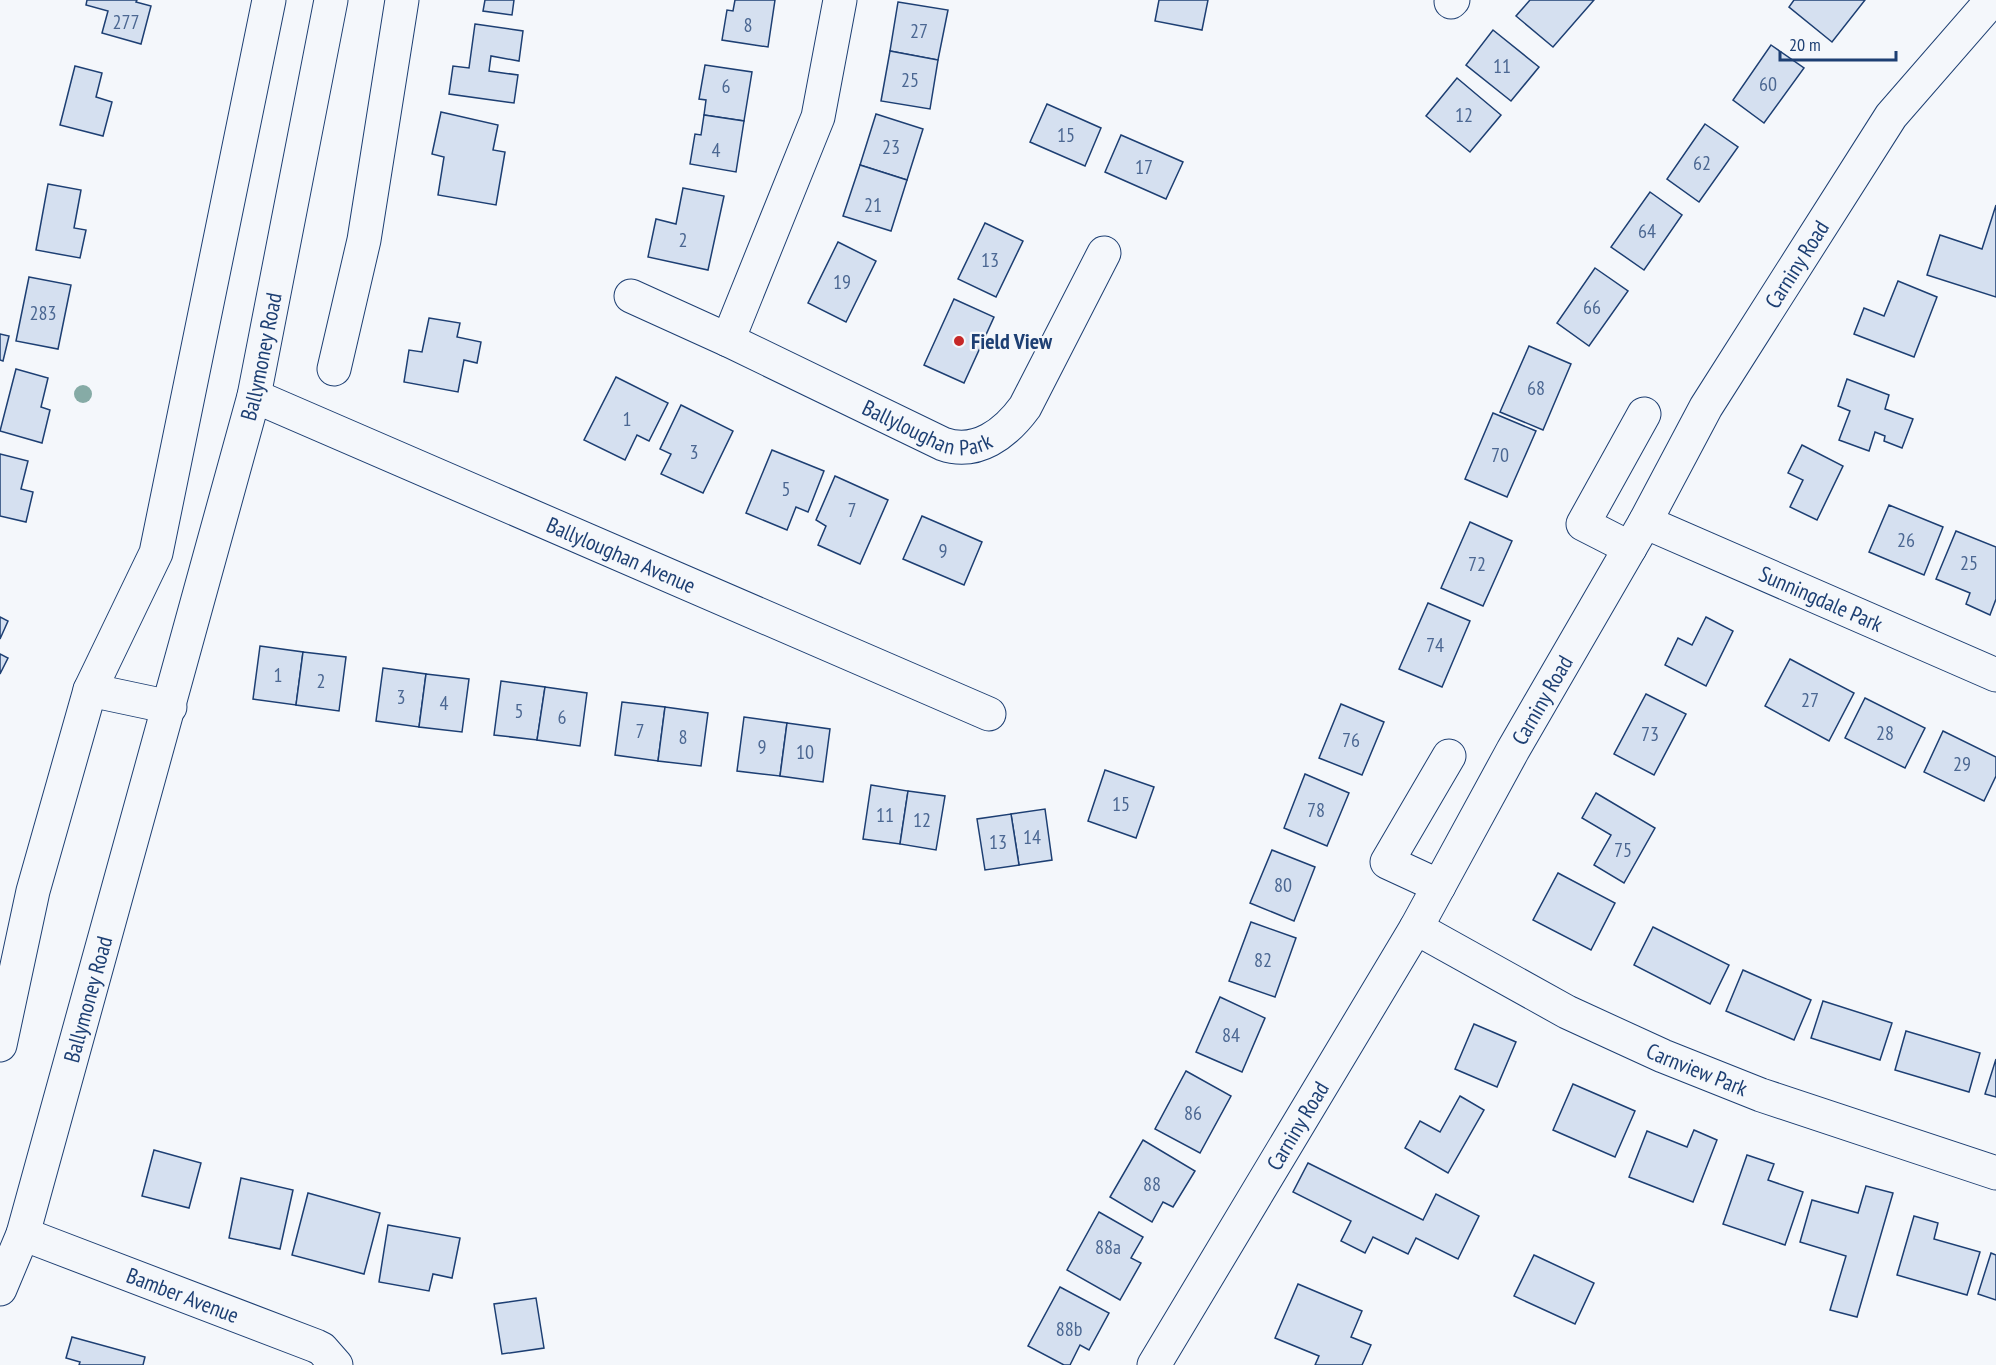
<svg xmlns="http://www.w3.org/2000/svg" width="1996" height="1365" font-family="'PT Sans Narrow',sans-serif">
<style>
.building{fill:#d5e0f0;stroke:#1d3f73;stroke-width:1.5}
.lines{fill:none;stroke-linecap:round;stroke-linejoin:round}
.minor-casing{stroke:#1d3f73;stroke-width:35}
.tertiary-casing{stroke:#1d3f73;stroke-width:35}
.primary-casing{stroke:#1d3f73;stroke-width:35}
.minor{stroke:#f4f7fb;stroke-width:33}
.tertiary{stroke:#f4f7fb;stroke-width:33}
.primary{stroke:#f4f7fb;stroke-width:33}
.tree{fill:#86aba6}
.poi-dot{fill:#c62828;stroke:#f4f7fb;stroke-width:2}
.labels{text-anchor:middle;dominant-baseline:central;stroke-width:4.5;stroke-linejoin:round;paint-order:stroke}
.number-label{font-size:20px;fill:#4b6792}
.street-label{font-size:22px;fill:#1d3f73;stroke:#f4f7fb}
.poi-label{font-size:22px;font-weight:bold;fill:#1d3f73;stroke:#f4f7fb;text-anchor:start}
</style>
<rect width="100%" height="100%" fill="#f4f7fb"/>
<!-- building -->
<g class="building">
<path d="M87 0H137L136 2 151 6 141 44 102 33 108 11 86 5Z"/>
<path d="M485 0H514L512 15 483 11Z"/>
<path d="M735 0H775L768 47 722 40 727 10 733 11Z"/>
<path d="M1159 0H1208L1202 30 1155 21Z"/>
<path d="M1530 0H1594L1553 47 1516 16Z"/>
<path d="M1794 0H1865L1832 42 1789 7Z"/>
<path d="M898 2 948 10 938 60 890 51Z"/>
<path d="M475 24 523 31 519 61 491 56 489 71 518 75 514 103 449 94 453 66 469 68Z"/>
<path d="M1493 30 1539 67 1511 101 1466 65Z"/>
<path d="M1771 45 1804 68 1764 123 1733 100Z"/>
<path d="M890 51 938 60 930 109 881 101Z"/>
<path d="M705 65 752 72 744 121 704 115 706 100 699 99Z"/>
<path d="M75 66 102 73 96 97 112 102 103 136 60 125Z"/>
<path d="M1457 78 1501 115 1470 152 1426 116Z"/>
<path d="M1047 104 1101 128 1085 166 1030 142Z"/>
<path d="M441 112 498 125 493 150 505 152 496 205 438 195 444 157 432 154Z"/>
<path d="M876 114 923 129 907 180 860 165Z"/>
<path d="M704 115 744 121 736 172 690 164 695 134 701 135Z"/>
<path d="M1705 124 1738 147 1699 202 1667 179Z"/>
<path d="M1121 135 1183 162 1166 199 1105 172Z"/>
<path d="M860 165 907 180 891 231 843 216Z"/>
<path d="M48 184 81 190 74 228 86 230 80 258 36 250Z"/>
<path d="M683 188 724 196 708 270 648 257 656 219 676 224Z"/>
<path d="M1650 192 1682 215 1644 270 1611 247Z"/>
<path d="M1996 205V297L1927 275 1940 235 1982 249Z"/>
<path d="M985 223 1023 241 996 297 958 279Z"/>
<path d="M838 242 876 261 846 322 808 303Z"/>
<path d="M1595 268 1628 291 1589 346 1557 323Z"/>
<path d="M29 277 71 285 58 349 16 341Z"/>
<path d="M1898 281 1937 297 1914 357 1854 334 1864 308 1884 316Z"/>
<path d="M954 299 994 317 964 383 924 365Z"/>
<path d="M429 318 460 323 457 337 481 342 477 363 464 360 458 392 404 382 409 350 422 352Z"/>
<path d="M0 334 9 336 3 361 0 360Z"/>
<path d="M1529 346 1571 364 1543 430 1500 412Z"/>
<path d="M16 369 48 378 41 407 50 410 42 443 0 431Z"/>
<path d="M616 377 668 403 649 441 637 435 625 460 584 440Z"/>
<path d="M1847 379 1889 395 1885 409 1913 419 1902 448 1884 441 1885 436 1875 432 1869 451 1839 440 1850 411 1838 406Z"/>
<path d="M681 405 733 431 703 493 661 474 671 454 660 449Z"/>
<path d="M1493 413 1536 431 1507 497 1465 479Z"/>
<path d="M1802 445 1843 466 1817 520 1790 507 1803 480 1788 473Z"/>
<path d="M772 450 824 471 808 512 796 507 787 530 746 513Z"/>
<path d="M0 454 28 461 21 489 33 492 26 522 0 516Z"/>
<path d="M835 476 888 500 860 564 818 545 826 526 816 520Z"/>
<path d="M1889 505 1943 527 1924 575 1869 552Z"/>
<path d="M922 516 982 542 964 585 903 559Z"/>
<path d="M1470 522 1512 541 1483 606 1441 588Z"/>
<path d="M1956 531 1996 547V599L1990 615 1966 604 1970 593 1936 579Z"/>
<path d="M1428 603 1470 621 1442 687 1399 669Z"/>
<path d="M0 617 8 621 0 639Z"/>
<path d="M1706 617 1733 631 1706 686 1665 665 1678 638 1692 645Z"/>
<path d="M260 646 303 652 296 705 253 699Z"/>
<path d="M303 652 346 657 339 711 296 705Z"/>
<path d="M0 654 8 658 0 674Z"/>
<path d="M1790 659 1854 693 1829 741 1765 706Z"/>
<path d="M383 668 426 674 419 727 376 721Z"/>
<path d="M426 674 469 679 462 732 419 727Z"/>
<path d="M501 681 545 687 537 740 494 735Z"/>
<path d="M545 687 587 693 580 746 537 740Z"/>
<path d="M1646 694 1686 714 1654 775 1614 754Z"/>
<path d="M1865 698 1925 728 1905 768 1845 738Z"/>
<path d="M622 702 665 707 658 761 615 755Z"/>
<path d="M1341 704 1384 722 1362 775 1319 758Z"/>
<path d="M665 707 708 713 701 766 658 761Z"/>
<path d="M744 717 787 723 780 776 737 771Z"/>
<path d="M787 723 830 729 823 782 780 776Z"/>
<path d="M1943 731 1996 757V776L1984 801 1924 772Z"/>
<path d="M1105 770 1154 787 1136 838 1088 821Z"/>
<path d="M1305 774 1349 793 1327 846 1284 828Z"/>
<path d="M871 785 908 791 900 844 863 839Z"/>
<path d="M908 791 945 796 936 850 900 844Z"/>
<path d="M1596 793 1655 828 1624 883 1594 865 1611 835 1582 818Z"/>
<path d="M1045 809 1052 860 1019 865 1011 814Z"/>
<path d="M1011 814 1019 865 985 870 977 819Z"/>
<path d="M1272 850 1315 867 1294 921 1250 903Z"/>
<path d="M1558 873 1615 903 1591 950 1533 920Z"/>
<path d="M1251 922 1296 938 1275 997 1229 981Z"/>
<path d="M1653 927 1729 965 1710 1004 1634 965Z"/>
<path d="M1743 970 1811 1000 1794 1040 1726 1011Z"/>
<path d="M1220 997 1265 1018 1242 1072 1196 1052Z"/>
<path d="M1823 1001 1892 1023 1880 1060 1811 1038Z"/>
<path d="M1474 1024 1516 1042 1497 1087 1455 1069Z"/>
<path d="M1906 1031 1980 1053 1969 1092 1895 1070Z"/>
<path d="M1996 1059V1097L1985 1094Z"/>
<path d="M1186 1071 1231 1096 1200 1153 1155 1129Z"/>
<path d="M1573 1084 1635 1111 1615 1157 1553 1130Z"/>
<path d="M1460 1096 1484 1110 1448 1173 1405 1148 1420 1121 1440 1132Z"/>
<path d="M1694 1130 1717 1140 1693 1202 1629 1177 1647 1131 1687 1147Z"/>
<path d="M1143 1140 1195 1171 1173 1207 1163 1202 1152 1222 1110 1197Z"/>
<path d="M154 1150 201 1163 189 1208 142 1196Z"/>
<path d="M1747 1155 1774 1164 1768 1180 1803 1192 1785 1245 1723 1224Z"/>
<path d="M1308 1163 1423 1220 1436 1194 1479 1216 1458 1259 1416 1238 1408 1254 1373 1237 1365 1253 1341 1241 1351 1221 1293 1192Z"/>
<path d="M241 1178 293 1190 280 1249 229 1238Z"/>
<path d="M1866 1186 1893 1193 1857 1317 1830 1310 1846 1256 1800 1242 1812 1200 1858 1213Z"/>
<path d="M308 1193 380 1213 364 1274 292 1255Z"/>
<path d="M1099 1212 1143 1237 1131 1258 1141 1263 1120 1300 1067 1270Z"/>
<path d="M1914 1216 1938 1223 1934 1239 1980 1252 1967 1295 1897 1275Z"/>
<path d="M388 1225 460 1238 452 1278 433 1274 429 1291 379 1282Z"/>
<path d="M1991 1253 1996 1255V1300L1978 1294Z"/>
<path d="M1534 1255 1594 1283 1575 1324 1514 1296Z"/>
<path d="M1298 1284 1362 1311 1351 1337 1371 1345 1362 1365H1315L1319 1356 1275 1338Z"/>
<path d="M1060 1287 1109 1313 1089 1350 1080 1345 1070 1365H1064L1028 1346Z"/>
<path d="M536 1298 544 1348 502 1354 494 1304Z"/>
<path d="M72 1337 145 1357 143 1365H79L80 1362 66 1358Z"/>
</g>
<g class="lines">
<!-- minor casing -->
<g class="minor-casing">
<g id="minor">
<path d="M1451 2 1453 0"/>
<path id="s1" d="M631 296 728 340 943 444C977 456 1006 433 1025 407L1104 253"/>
<path d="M728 340 818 117 840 0"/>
<path d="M334 369 364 240 402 0"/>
<path id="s2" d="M254 396 989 714"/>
<path id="s3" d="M1645 522 1996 675"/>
<path d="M1630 548 1583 524 1644 414"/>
<path d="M90 690 170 707"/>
<path d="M1439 886 1387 862 1449 756"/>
<path id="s4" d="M1416 928 1567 1012 1663 1056 1761 1095 1996 1173"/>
<path d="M0 1045 33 891 90 690 156 553 269 0"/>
<path id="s5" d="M23 1234 316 1346 322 1349 336 1365"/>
</g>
</g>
<!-- tertiary casing -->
<g class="tertiary-casing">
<g id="tertiary">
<path id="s6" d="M1154 1365 1416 928 1513 750 1645 522 1706 407 1891 116 1992 0"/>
</g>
</g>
<!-- primary casing -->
<g class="primary-casing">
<g id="primary">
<path id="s7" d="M0 1289 23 1234 254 396 331 0"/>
</g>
</g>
<!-- minor -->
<use href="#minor" class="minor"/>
<!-- tertiary -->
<use href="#tertiary" class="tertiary"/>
<!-- primary -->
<use href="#primary" class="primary"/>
</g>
<!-- trees -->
<circle class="tree" cx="83" cy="394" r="9"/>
<!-- markers -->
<circle class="poi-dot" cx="959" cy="341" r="6"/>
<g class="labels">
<!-- number labels -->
<g class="number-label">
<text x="126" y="22">277</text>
<text x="748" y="25">8</text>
<text x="919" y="31">27</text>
<text x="1502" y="66">11</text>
<text x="910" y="80">25</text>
<text x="1768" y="84">60</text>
<text x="726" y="86">6</text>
<text x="1464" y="115">12</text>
<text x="1066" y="135">15</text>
<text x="891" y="147">23</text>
<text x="716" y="150">4</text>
<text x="1702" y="163">62</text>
<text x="1144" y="167">17</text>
<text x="873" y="205">21</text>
<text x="1647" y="231">64</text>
<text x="683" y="240">2</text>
<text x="990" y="260">13</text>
<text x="842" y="282">19</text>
<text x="1592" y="307">66</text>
<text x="43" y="313">283</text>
<text x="1536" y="388">68</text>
<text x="627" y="419">1</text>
<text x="694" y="452">3</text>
<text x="1500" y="455">70</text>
<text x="786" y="489">5</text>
<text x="852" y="510">7</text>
<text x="1906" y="540">26</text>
<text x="943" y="551">9</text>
<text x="1969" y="563">25</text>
<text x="1477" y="564">72</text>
<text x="1435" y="645">74</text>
<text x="278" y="675">1</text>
<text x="321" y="681">2</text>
<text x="401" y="697">3</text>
<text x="1810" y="700">27</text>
<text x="444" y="703">4</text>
<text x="519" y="711">5</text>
<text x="562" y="717">6</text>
<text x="640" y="731">7</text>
<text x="1885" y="733">28</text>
<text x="1650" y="734">73</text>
<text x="683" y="737">8</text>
<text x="1351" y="740">76</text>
<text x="762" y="747">9</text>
<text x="805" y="752">10</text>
<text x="1962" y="764">29</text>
<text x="1121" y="804">15</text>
<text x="1316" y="810">78</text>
<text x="885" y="815">11</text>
<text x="922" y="820">12</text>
<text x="1032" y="837">14</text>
<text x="998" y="842">13</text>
<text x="1623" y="850">75</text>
<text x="1283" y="885">80</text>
<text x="1263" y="960">82</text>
<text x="1231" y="1035">84</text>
<text x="1193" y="1113">86</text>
<text x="1152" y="1184">88</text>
<text x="1108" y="1247">88a</text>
<text x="1069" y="1329">88b</text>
</g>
<!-- street labels -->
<g class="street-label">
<text stroke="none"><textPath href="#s6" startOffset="1275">Carniny Road</textPath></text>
<text stroke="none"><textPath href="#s7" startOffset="969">Ballymoney Road</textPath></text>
<text stroke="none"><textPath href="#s1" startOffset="326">Ballyloughan Park</textPath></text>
<text stroke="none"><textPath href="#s2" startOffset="400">Ballyloughan Avenue</textPath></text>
<text stroke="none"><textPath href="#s3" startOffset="192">Sunningdale Park</textPath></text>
<text stroke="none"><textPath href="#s6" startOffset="770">Carniny Road</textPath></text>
<text stroke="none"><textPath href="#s7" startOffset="303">Ballymoney Road</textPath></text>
<text stroke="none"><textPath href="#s4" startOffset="315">Carnview Park</textPath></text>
<text stroke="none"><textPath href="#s6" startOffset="279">Carniny Road</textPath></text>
<text stroke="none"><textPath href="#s5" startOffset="171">Bamber Avenue</textPath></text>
</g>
<!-- poi labels -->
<g class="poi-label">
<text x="971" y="341">Field View</text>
</g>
</g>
<!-- scale -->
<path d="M1780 51v9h116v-9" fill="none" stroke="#1d3f73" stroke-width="3"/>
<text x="1789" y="51" font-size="18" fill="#1d3f73" stroke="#f4f7fb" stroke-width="4.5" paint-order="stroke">20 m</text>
</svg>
